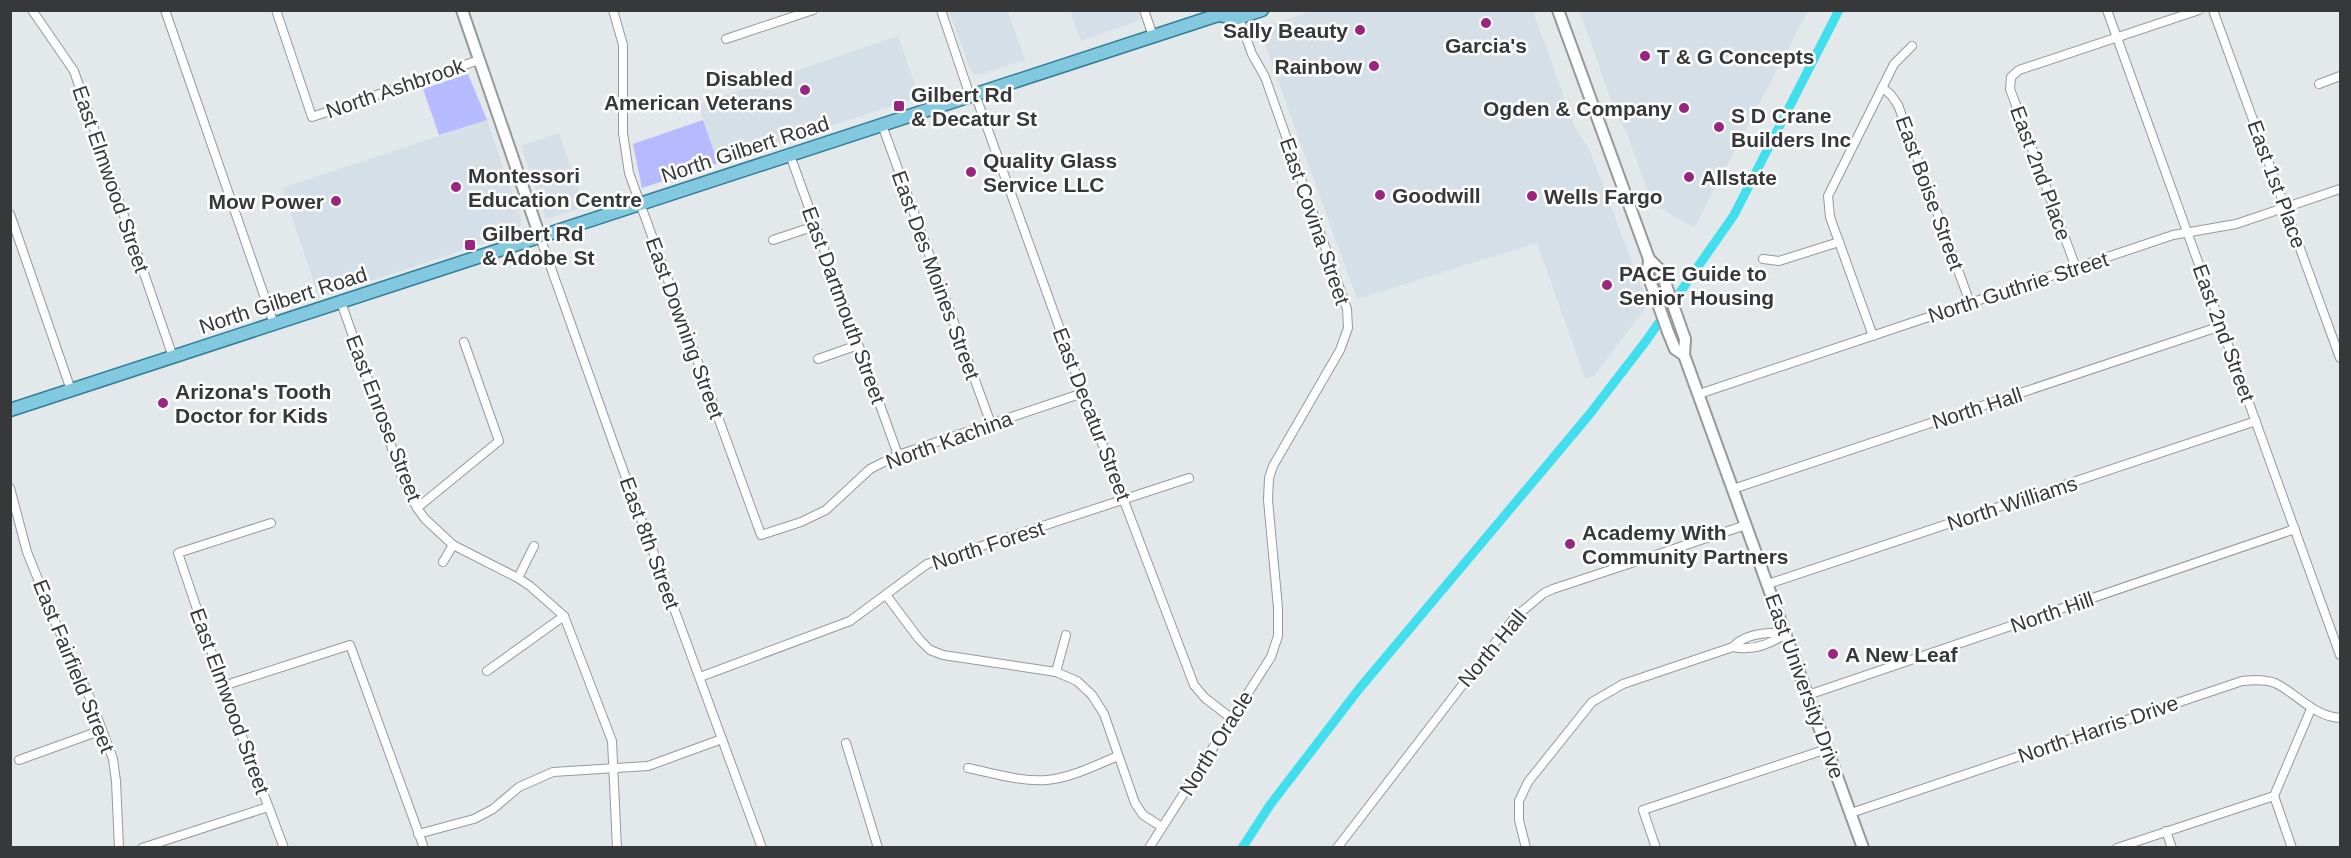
<svg xmlns="http://www.w3.org/2000/svg" width="2351" height="858" font-family="Helvetica,sans-serif">
<style>
.built{fill:#d4dfe8}
.green{fill:#b6bafe}
.lines{fill:none;stroke-linecap:round;stroke-linejoin:round}
.canal{stroke:#41deee;stroke-width:9}
.street-casing{stroke:#95999c;stroke-width:10}
.secondary-casing{stroke:#95999c;stroke-width:14}
.primary-casing{stroke:#317e97;stroke-width:15}
.street{stroke:#fff;stroke-width:8}
.secondary{stroke:#fff;stroke-width:10}
.primary{stroke:#82c8df;stroke-width:12}
.poi-dot{fill:#9a2580;stroke:#fff;stroke-width:2}
.labels{text-anchor:middle;dominant-baseline:central;stroke-width:5;stroke-linejoin:round;paint-order:stroke}
.poi-label{font-size:21px;font-weight:bold;fill:#363839;stroke:#fff;text-anchor:start}
.street-label{font-size:21px;fill:#363839;stroke:#fff}
</style>
<rect width="100%" height="100%" fill="#e3e8eb"/>
<!-- built -->
<g class="built">
<path d="M1316 10 1533 11 1576 130 1589 148 1648 305 1594 376 1585 378 1537 243 1357 299 1259 28Z"/>
<path d="M949 11H1008L1025 60 981 74H974L970 69Z"/>
<path d="M1070 11H1138L1140 17 1135 22 1081 41Z"/>
<path d="M1580 11H1808L1694 228 1652 203 1627 133 1614 110Z"/>
<path d="M898 36 919 97 718 163 698 104Z"/>
<path d="M487 120 522 222 517 232 319 298 282 188Z"/>
<path d="M559 133 584 207 546 219 521 146Z"/>
</g>
<!-- green -->
<g class="green">
<path d="M468 74 487 120 439 135 423 89Z"/>
<path d="M703 120 718 163 642 188 633 144Z"/>
</g>
<g class="lines">
<!-- canal -->
<path class="canal" d="M1242 848 1270 805 1359 689 1589 415 1646 341 1734 215 1839 10"/>
<!-- street casing -->
<g class="street-casing">
<g id="street">
<path d="M32 10 74 71 173 357"/>
<path d="M165 10 274 324"/>
<path d="M276 10 312 117 479 60"/>
<path d="M613 10 623 45V133L629 173 761 535 801 522 826 510 870 469 898 455 1083 393"/>
<path d="M941 10 970 96"/>
<path d="M1144 10 1153 36"/>
<path d="M2107 10 2340 655"/>
<path d="M2213 10 2340 358"/>
<path d="M726 39 813 10"/>
<path d="M2319 84 2340 76"/>
<path d="M1882 87 1891 95 1898 105 1970 303"/>
<path d="M975 94 1083 393 1194 685 1205 698 1231 718"/>
<path d="M882 125 991 424"/>
<path d="M790 155 898 455"/>
<path d="M10 214 71 390"/>
<path d="M540 237 614 445 762 848"/>
<path d="M773 240 815 226"/>
<path d="M1763 259 1779 261 1839 242"/>
<path d="M2076 268 2010 89 2011 77 2019 70 2199 10"/>
<path d="M341 302 403 480 417 508 425 519 453 545 518 578 530 586 564 616 612 741 617 848"/>
<path d="M1873 336 1830 217 1828 196 1894 64 1912 46"/>
<path d="M818 359 858 345"/>
<path d="M1699 394 2173 235 2236 224 2340 189"/>
<path d="M10 488 27 552 56 624 90 698 113 759 116 781 119 848"/>
<path d="M1733 489 2221 326"/>
<path d="M417 508 499 441 464 342"/>
<path d="M271 523 178 553 223 686 284 848"/>
<path d="M443 562 453 545"/>
<path d="M518 578 534 546"/>
<path d="M1768 584 2256 421"/>
<path d="M886 595 919 639 930 650 943 655 1056 672 1077 681 1092 695 1104 714 1135 803 1143 815 1162 827"/>
<path d="M1733 647C1752 651 1770 645 1786 633"/>
<path d="M487 671 564 616"/>
<path d="M1056 672 1066 635"/>
<path d="M700 677 850 621 927 564 1189 478"/>
<path d="M223 686 350 645 424 848"/>
<path d="M1808 695 2295 529"/>
<path d="M846 743 878 848"/>
<path d="M19 760 102 730"/>
<path d="M968 768C993 773 1021 782 1047 780 1071 778 1096 765 1118 756"/>
<path d="M2274 796 2292 848"/>
<path d="M1851 813 2242 681C2253 680 2265 679 2275 683 2298 694 2313 716 2340 718"/>
<path d="M2166 831 2172 848"/>
<path d="M418 834 474 819 493 809 519 787 553 772 648 766 722 739"/>
<path d="M142 848 268 807"/>
<path d="M1149 848 1271 657 1278 636V608L1268 500 1269 478 1273 466 1340 350 1348 328 1347 309 1265 77 1252 54 1236 10"/>
<path d="M1337 848 1514 618 1544 593 1553 589 1746 525"/>
<path d="M1526 848 1519 820V801L1528 782 1592 702 1623 684 1733 647C1745 633 1768 632 1786 633"/>
<path d="M1656 848 1643 810 1827 749"/>
<path d="M2117 848 2274 796 2311 709"/>
</g>
</g>
<!-- secondary casing -->
<g class="secondary-casing">
<g id="secondary">
<path d="M462 10 540 237"/>
<path d="M1558 10 1649 259 1661 271 1685 339 1684 355 1863 848"/>
<path d="M1649 259 1648 275 1668 332 1675 349 1684 355"/>
</g>
</g>
<!-- primary casing -->
<g class="primary-casing">
<g id="primary">
<path d="M1218 15 1238 18 1262 10"/>
<path d="M10 410 1218 15 1222 10"/>
</g>
</g>
<!-- street -->
<use href="#street" class="street"/>
<!-- secondary -->
<use href="#secondary" class="secondary"/>
<!-- primary -->
<use href="#primary" class="primary"/>
</g>
<!-- markers -->
<g class="poi-dot">
<circle cx="1486" cy="23" r="6"/>
<circle cx="1360" cy="30" r="6"/>
<circle cx="1645" cy="56" r="6"/>
<circle cx="1374" cy="66" r="6"/>
<circle cx="805" cy="90" r="6"/>
<rect x="893" y="100" width="12" height="12" rx="3"/>
<circle cx="1684" cy="108" r="6"/>
<circle cx="1719" cy="127" r="6"/>
<circle cx="971" cy="172" r="6"/>
<circle cx="1689" cy="177" r="6"/>
<circle cx="456" cy="187" r="6"/>
<circle cx="1380" cy="195" r="6"/>
<circle cx="1532" cy="196" r="6"/>
<circle cx="336" cy="201" r="6"/>
<rect x="464" y="239" width="12" height="12" rx="3"/>
<circle cx="1607" cy="285" r="6"/>
<circle cx="163" cy="403" r="6"/>
<circle cx="1570" cy="544" r="6"/>
<circle cx="1833" cy="654" r="6"/>
</g>
<g class="labels">
<!-- poi labels -->
<g class="poi-label">
<text x="1348" y="30" text-anchor="end">Sally Beauty</text>
<text x="1486" y="45" text-anchor="middle">Garcia's</text>
<text x="1657" y="56">T &amp; G Concepts</text>
<text x="1362" y="66" text-anchor="end">Rainbow</text>
<text x="793" y="78" text-anchor="end">Disabled<tspan x="793" dy="24">American Veterans</tspan></text>
<text x="911" y="94">Gilbert Rd<tspan x="911" dy="24">&amp; Decatur St</tspan></text>
<text x="1672" y="108" text-anchor="end">Ogden &amp; Company</text>
<text x="1731" y="115">S D Crane<tspan x="1731" dy="24">Builders Inc</tspan></text>
<text x="983" y="160">Quality Glass<tspan x="983" dy="24">Service LLC</tspan></text>
<text x="468" y="175">Montessori<tspan x="468" dy="24">Education Centre</tspan></text>
<text x="1701" y="177">Allstate</text>
<text x="1392" y="195">Goodwill</text>
<text x="1544" y="196">Wells Fargo</text>
<text x="324" y="201" text-anchor="end">Mow Power</text>
<text x="482" y="233">Gilbert Rd<tspan x="482" dy="24">&amp; Adobe St</tspan></text>
<text x="1619" y="273">PACE Guide to<tspan x="1619" dy="24">Senior Housing</tspan></text>
<text x="175" y="391">Arizona's Tooth<tspan x="175" dy="24">Doctor for Kids</tspan></text>
<text x="1582" y="532">Academy With<tspan x="1582" dy="24">Community Partners</tspan></text>
<text x="1845" y="654">A New Leaf</text>
</g>
<!-- street labels -->
<g class="street-label">
<text transform="translate(395 88) rotate(-19)">North Ashbrook</text>
<text transform="translate(745 149) rotate(-18)">North Gilbert Road</text>
<text transform="translate(2041 173) rotate(70)">East 2nd Place</text>
<text transform="translate(111 179) rotate(71)">East Elmwood Street</text>
<text transform="translate(2277 184) rotate(70)">East 1st Place</text>
<text transform="translate(1930 193) rotate(70)">East Boise Street</text>
<text transform="translate(1315 221) rotate(71)">East Covina Street</text>
<text transform="translate(936 275) rotate(70)">East Des Moines Street</text>
<text transform="translate(2018 287) rotate(-18)">North Guthrie Street</text>
<text transform="translate(283 300) rotate(-18)">North Gilbert Road</text>
<text transform="translate(844 305) rotate(70)">East Dartmouth Street</text>
<text transform="translate(685 328) rotate(70)">East Downing Street</text>
<text transform="translate(2224 333) rotate(70)">East 2nd Street</text>
<text transform="translate(1977 408) rotate(-18)">North Hall</text>
<text transform="translate(1092 414) rotate(69)">East Decatur Street</text>
<text transform="translate(384 418) rotate(69)">East Enrose Street</text>
<text transform="translate(949 440) rotate(-20)">North Kachina</text>
<text transform="translate(2012 503) rotate(-18)">North Williams</text>
<text transform="translate(650 543) rotate(70)">East 8th Street</text>
<text transform="translate(988 545) rotate(-18)">North Forest</text>
<text transform="translate(2052 612) rotate(-19)">North Hill</text>
<text transform="translate(1492 648) rotate(-50)">North Hall</text>
<text transform="translate(74 666) rotate(68)">East Fairfield Street</text>
<text transform="translate(1805 686) rotate(70)">East University Drive</text>
<text transform="translate(230 701) rotate(70)">East Elmwood Street</text>
<text transform="translate(2098 729) rotate(-19)">North Harris Drive</text>
<text transform="translate(1216 743) rotate(-58)">North Oracle</text>
</g>
</g>
<!-- border -->
<rect width="2351" height="858" fill="none" stroke="#363839" stroke-width="24"/>
</svg>
